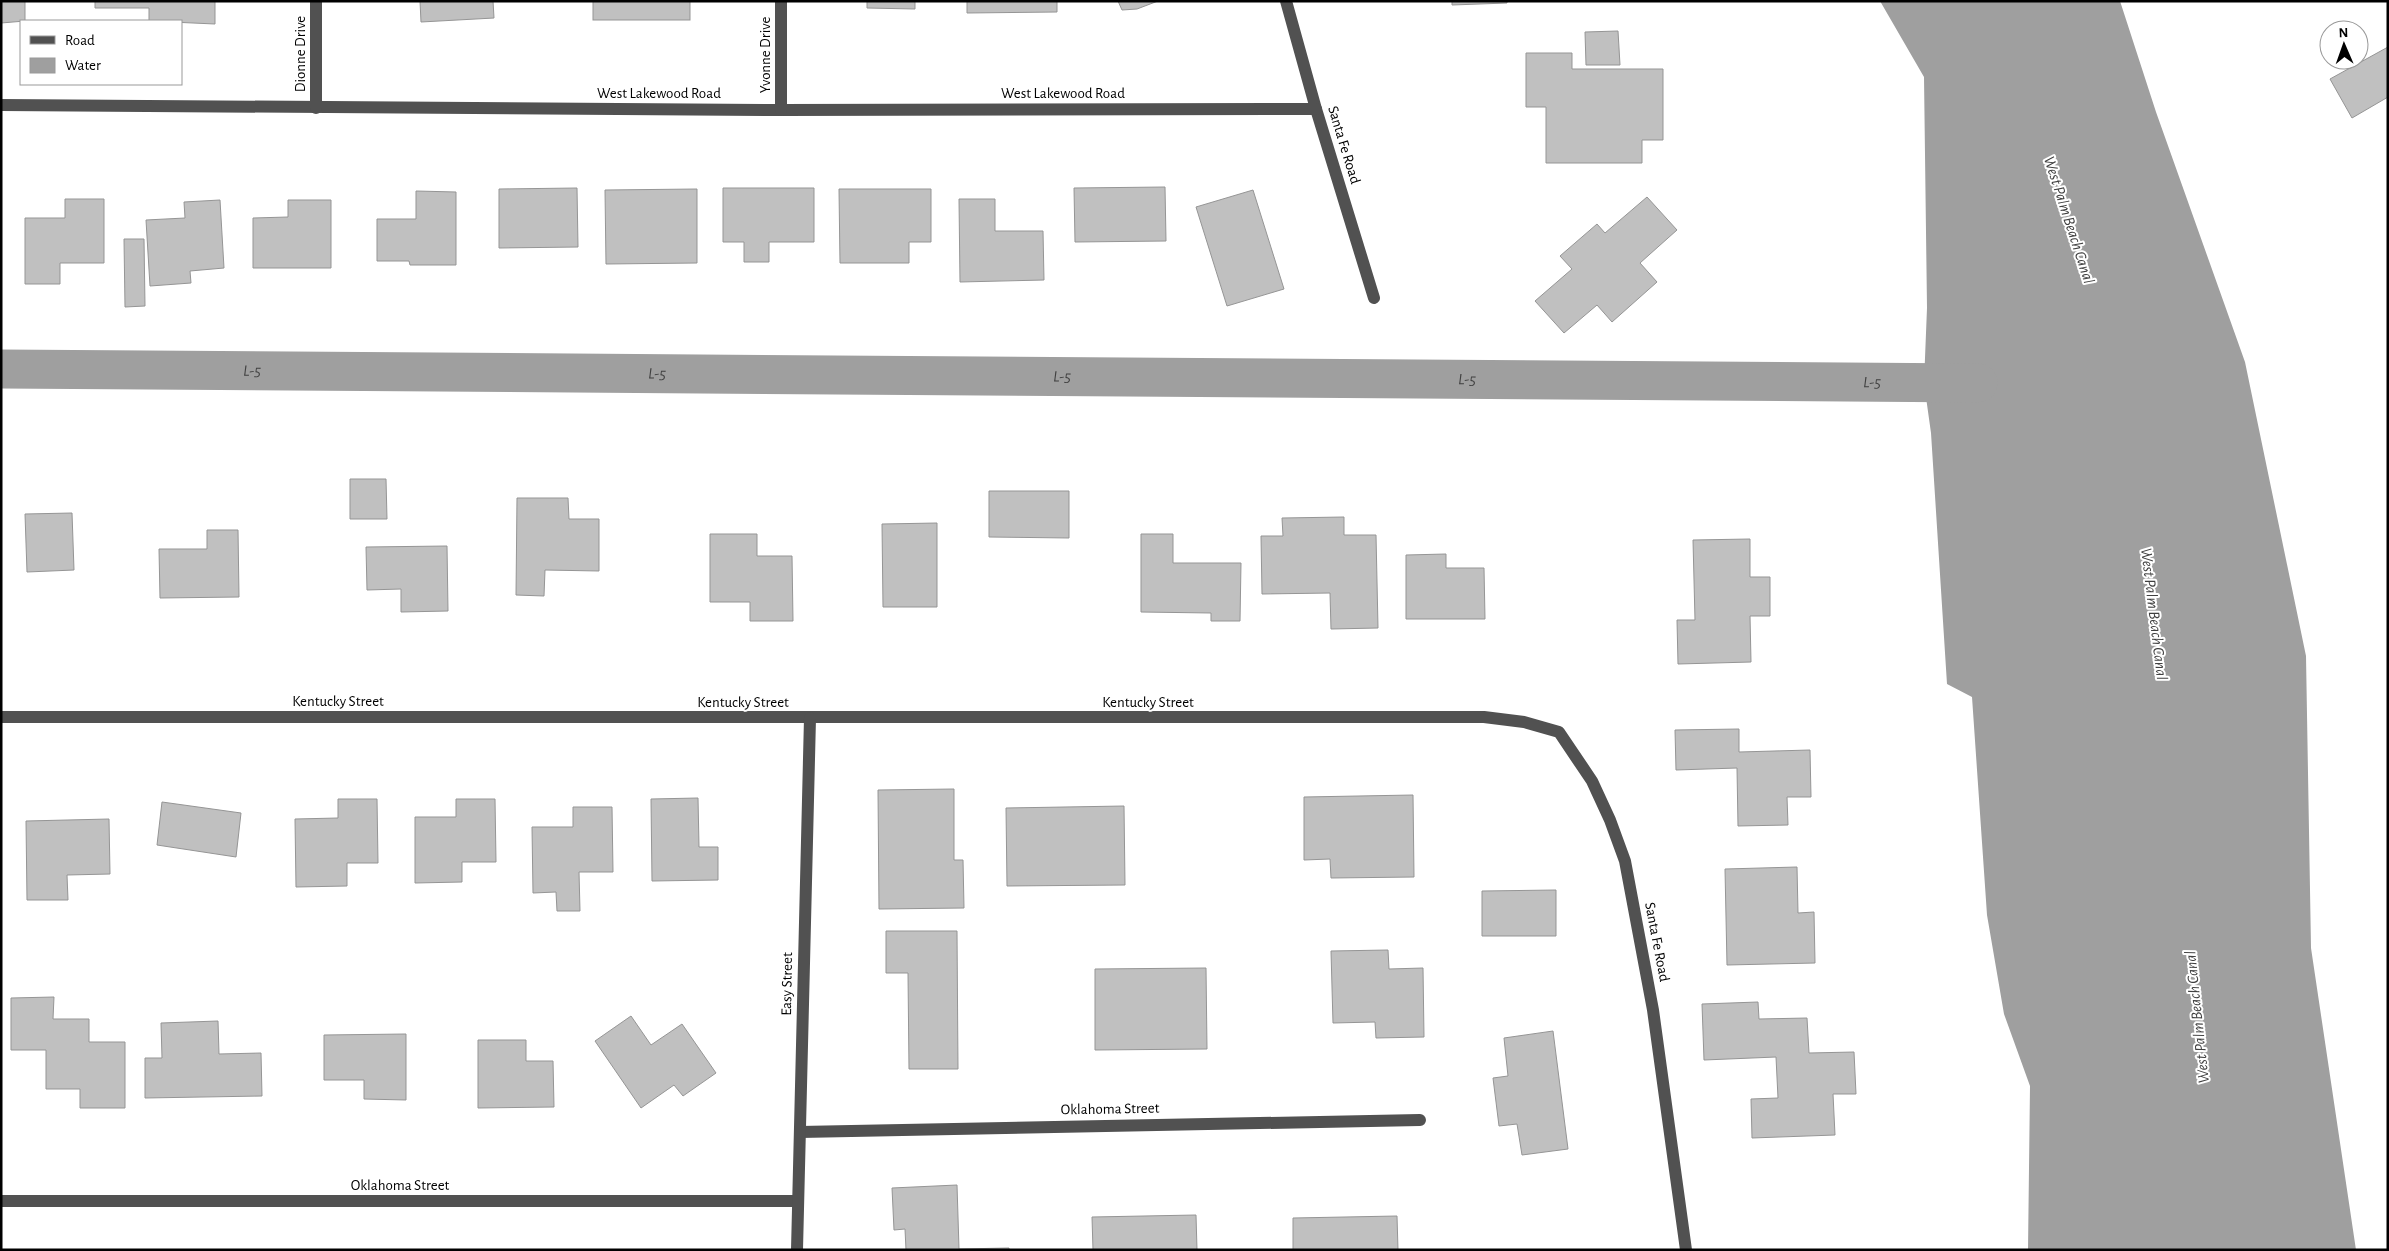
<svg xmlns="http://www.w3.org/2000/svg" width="2389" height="1251" font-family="'Alegreya Sans',sans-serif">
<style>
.water{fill:#9f9f9f}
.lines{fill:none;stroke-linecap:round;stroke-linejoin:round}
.canal{stroke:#9f9f9f;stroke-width:39}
.building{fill:#c0c0c0;stroke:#959595}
.minor{stroke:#515151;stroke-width:12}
.labels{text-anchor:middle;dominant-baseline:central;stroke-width:4;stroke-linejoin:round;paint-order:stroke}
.street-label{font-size:15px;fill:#000;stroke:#fff}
.water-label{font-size:16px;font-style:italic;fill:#404040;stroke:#fff}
</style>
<rect width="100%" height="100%" fill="#fff"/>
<!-- water -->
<path class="water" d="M1880 1H2120L2156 112 2245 362 2306 656 2311 948 2356 1250H2028L2030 1086 2004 1014 1987 915 1972 697 1947 684 1931 433 1924 383 1927 308 1924 77Z"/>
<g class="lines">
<!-- canal -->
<path class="canal" id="s1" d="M1 369 1978 383"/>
</g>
<!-- building -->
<g class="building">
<path d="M1 1H25V21L1 23Z"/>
<path d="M95 1H215V24L149 21V8H95Z"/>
<path d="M420 1H493L494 18 421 22Z"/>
<rect x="593" y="1" width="97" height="19"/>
<path d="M867 1H915V9L867 8Z"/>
<path d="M967 1H1057V12L967 13Z"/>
<path d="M1118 1H1158L1137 9 1122 10Z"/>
<path d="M1452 1H1507V3L1452 5Z"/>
<path d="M1618 31 1620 65H1586L1585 32Z"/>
<path d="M2388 47V97L2352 118 2330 79Z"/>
<path d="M1526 53H1572V69H1663V140H1642V163H1546V107H1526Z"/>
<path d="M1165 187 1166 241 1075 242 1074 188Z"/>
<path d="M577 188 578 247 499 248V189Z"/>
<path d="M723 188H814V242H769V262H744V242H723Z"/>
<path d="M697 189V263L606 264 605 190Z"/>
<path d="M839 189H931V242H909V263H840Z"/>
<path d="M1253 190 1284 289 1227 306 1196 207Z"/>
<path d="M416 191 456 192V265H410L409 261H377V219H416Z"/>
<path d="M1647 197 1677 230 1640 263 1657 282 1612 322 1597 305 1564 333 1535 301 1572 269 1560 256 1597 224 1605 233Z"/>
<path d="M65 199H104V263H60V284H25V218H65Z"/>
<path d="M959 199H995V231H1043L1044 280 960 282Z"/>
<path d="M220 200 224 268 190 271 191 283 150 286 146 220 185 218 184 202Z"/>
<path d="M288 200H331V268H253V218L288 217Z"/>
<path d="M124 239H144L145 306 125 307Z"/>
<path d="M350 479H386L387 519H350Z"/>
<path d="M989 491H1069V538L989 537Z"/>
<path d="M517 498H568L569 519H599V571L545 570 544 596 516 595Z"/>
<path d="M72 513 74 570 27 572 25 514Z"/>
<path d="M1344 517V535H1376L1378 628 1331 629 1330 593 1262 594 1261 536H1283L1282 518Z"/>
<path d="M937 523V607H883L882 524Z"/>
<path d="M207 530H238L239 597 160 598 159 549H207Z"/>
<path d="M710 534H757V556H792L793 621H750V602H710Z"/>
<path d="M1141 534H1173V563H1241L1240 621H1211V613L1141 612Z"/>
<path d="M1750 539V577H1770V616H1750L1751 662 1678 664 1677 620H1695L1693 540Z"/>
<path d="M447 546 448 611 401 612V589L367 590 366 547Z"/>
<path d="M1446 554V568H1484L1485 619H1406V555Z"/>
<path d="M1739 729V752L1810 750 1811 797H1787L1788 825 1738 826 1737 768 1676 770 1675 730Z"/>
<path d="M954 789V860H963L964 908 879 909 878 790Z"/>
<path d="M1413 795 1414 877 1331 878 1330 859 1304 860V797Z"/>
<path d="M698 798 699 847H718V880L652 881 651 799Z"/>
<path d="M338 799H377L378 863H347V886L296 887 295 819 338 818Z"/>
<path d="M456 799H495L496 862H462V882L415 883V817H456Z"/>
<path d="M162 802 241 813 236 857 157 845Z"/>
<path d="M1124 806 1125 885 1007 886 1006 808Z"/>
<path d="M573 807H612L613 872H579L580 911H557L556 892 533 893 532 827H573Z"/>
<path d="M109 819 110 874 67 875 68 900H27L26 821Z"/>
<path d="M1797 867 1798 913 1814 912 1815 963 1727 965 1725 869Z"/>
<path d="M1556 890V936H1482V891Z"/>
<path d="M886 931H957L958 1069H909L908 973H886Z"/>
<path d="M1388 950 1389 969 1423 968 1424 1037 1376 1038 1375 1022 1333 1023 1331 951Z"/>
<path d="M1206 968 1207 1049 1095 1050V969Z"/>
<path d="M54 997 53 1019H89V1042H125V1108H80V1089H46V1050H11V998Z"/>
<path d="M1758 1002 1759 1019 1807 1018 1809 1053 1854 1052 1856 1094H1833L1835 1135 1752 1138 1751 1099 1778 1098 1776 1057 1704 1060 1702 1004Z"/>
<path d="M631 1016 651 1045 682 1024 716 1073 683 1096 674 1085 641 1108 595 1041Z"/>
<path d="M218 1021 219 1054 261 1053 262 1096 145 1098V1058H162L161 1023Z"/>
<path d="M1553 1031 1568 1149 1522 1155 1517 1124 1499 1126 1493 1078 1508 1076 1504 1038Z"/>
<path d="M406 1034V1100L364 1099V1080H324V1035Z"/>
<path d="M478 1040H526V1061H553L554 1107 478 1108Z"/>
<path d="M957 1185 959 1249 1009 1248V1250H906L905 1229 894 1230 892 1188Z"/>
<path d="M1196 1215 1197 1250H1093L1092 1217Z"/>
<path d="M1397 1216 1398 1250H1293V1218Z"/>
</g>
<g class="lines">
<!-- minor -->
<g class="minor">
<path d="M1286 1 1316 109 1374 298"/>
<path d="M1 105 781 110 1316 109"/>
<path d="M316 108V1"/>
<path d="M781 110V1"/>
<path d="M1 717H1484L1524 722 1559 732 1592 781 1610 820 1625 861 1653 1010 1686 1250"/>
<path d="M800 1132 1420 1120"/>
<path d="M1 1201H798"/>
<path d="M797 1250 810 718"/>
</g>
</g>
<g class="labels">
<!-- street labels -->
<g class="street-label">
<text transform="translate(300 54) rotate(-90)">Dionne Drive</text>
<text transform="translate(765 55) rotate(-90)">Yvonne Drive</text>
<text x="659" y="93">West Lakewood Road</text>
<text x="1063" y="93">West Lakewood Road</text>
<text transform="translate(1344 145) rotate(73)">Santa Fe Road</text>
<text x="338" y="701">Kentucky Street</text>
<text x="743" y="702">Kentucky Street</text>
<text x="1148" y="702">Kentucky Street</text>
<text transform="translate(1657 942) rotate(79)">Santa Fe Road</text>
<text transform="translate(787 984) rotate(-89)">Easy Street</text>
<text transform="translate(1110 1109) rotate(-1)">Oklahoma Street</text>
<text x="400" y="1185">Oklahoma Street</text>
</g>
<!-- water labels -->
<g class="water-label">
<text transform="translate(2069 220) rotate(72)">West Palm Beach Canal</text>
<text stroke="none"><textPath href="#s1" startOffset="251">L-5</textPath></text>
<text stroke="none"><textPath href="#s1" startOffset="656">L-5</textPath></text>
<text stroke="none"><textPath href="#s1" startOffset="1061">L-5</textPath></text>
<text stroke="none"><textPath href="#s1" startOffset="1466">L-5</textPath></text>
<text stroke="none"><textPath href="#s1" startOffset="1871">L-5</textPath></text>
<text transform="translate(2154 614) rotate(83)">West Palm Beach Canal</text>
<text transform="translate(2197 1017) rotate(-96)">West Palm Beach Canal</text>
</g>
</g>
<!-- border -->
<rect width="2389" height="1251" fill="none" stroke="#000000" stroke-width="5"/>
<!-- legend -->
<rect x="20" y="20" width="162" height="65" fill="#ffffff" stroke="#999999"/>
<rect x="30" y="36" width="25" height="8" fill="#515151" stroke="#999999"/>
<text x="65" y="45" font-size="15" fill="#000000">Road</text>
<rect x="30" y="58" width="25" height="15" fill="#9f9f9f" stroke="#999999"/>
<text x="65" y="70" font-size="15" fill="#000000">Water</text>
<!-- north arrow -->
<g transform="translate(2344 45) rotate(358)"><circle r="24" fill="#ffffff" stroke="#999999"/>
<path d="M0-4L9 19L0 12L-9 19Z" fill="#000000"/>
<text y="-8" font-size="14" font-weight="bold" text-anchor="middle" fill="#000000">N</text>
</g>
</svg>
